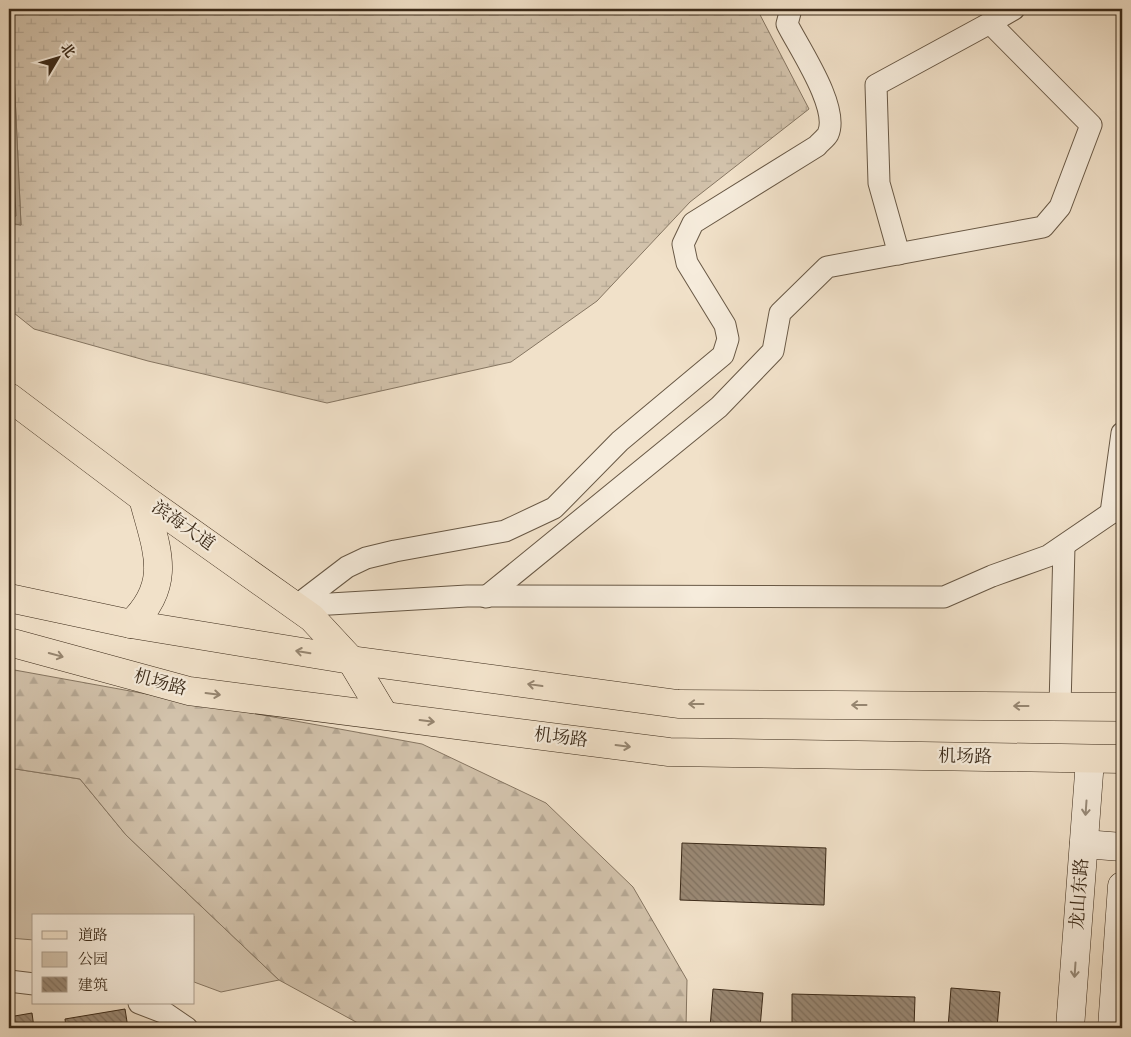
<svg xmlns="http://www.w3.org/2000/svg" width="1131" height="1037" font-family="'IM FELL DW Pica','Noto Serif SC',serif">
<style>
.green{fill:#d2c2ab;stroke:#867662}
.forest{fill:url(#forest-firs);stroke:#867662}
.wetland{fill:url(#wetland-marsh);stroke:#867662}
.water{fill:url(#water-ripples);stroke:#83735f}
.lines{fill:none;stroke-linecap:round;stroke-linejoin:round}
.shore{stroke:#776653;stroke-width:1}
.building{fill:url(#building-back-hatch);stroke:#3b2a19}
.minor-casing{stroke:#685845;stroke-width:23}
.secondary-casing{stroke:#3b2a19;stroke-width:29}
.primary-casing{stroke:#3b2a19;stroke-width:29}
.minor{stroke:#f6ecdc;stroke-width:21}
.secondary{stroke:#f6ecdc;stroke-width:28}
.primary{stroke:#f1e1c9;stroke-width:28}
.oneway{stroke:#968671}
.oneway2{stroke:#988b7a}
.labels{text-anchor:middle;dominant-baseline:central;stroke-width:4.5;stroke-linejoin:round;paint-order:stroke}
.street-label{font-size:18px;fill:#3b2a19;stroke:#f6ecdc}
</style>
<defs>
<pattern id="forest-firs" width="22" height="20" patternUnits="userSpaceOnUse" patternTransform="scale(1.25)"><rect width="22" height="20" fill="#d2c2ab"/><path d="M5 1l3.5 6h-7zM16 11l3.5 6h-7z" fill="#b5a793"/></pattern>
<pattern id="wetland-marsh" width="20" height="14" patternUnits="userSpaceOnUse" patternTransform="scale(1.25)"><rect width="20" height="14" fill="#d2c2ab"/><path d="M1 5h8M5 5V1M11 12h8M15 12V8" fill="none" stroke="#b5a793"/></pattern>
<pattern id="water-ripples" width="26" height="14" patternUnits="userSpaceOnUse" patternTransform="scale(1.25)"><rect width="26" height="14" fill="#b3a38d"/><path d="M2 4q2-2 4 0t4 0M15 11q2-2 4 0t4 0" fill="none" stroke="#938572"/></pattern>
<pattern id="building-back-hatch" width="6" height="6" patternUnits="userSpaceOnUse" patternTransform="scale(1.25)"><rect width="6" height="6" fill="#9a8975"/><path d="M-1 5l2 2M0 0l6 6M5-1l2 2" fill="none" stroke="#7f705f"/></pattern>
</defs>
<rect width="100%" height="100%" fill="#f1e1c9"/>
<filter id="stains"><feTurbulence type="fractalNoise" baseFrequency=".004" numOctaves="4"/><feColorMatrix values="0 0 0 0 .2 0 0 0 0 .09 0 0 0 0 .02 0 0 0 .5 -.17"/></filter>
<radialGradient id="worn" r=".72"><stop offset=".6" stop-color="#630" stop-opacity="0"/><stop offset="1" stop-color="#630" stop-opacity=".3"/></radialGradient>
<!-- green -->
<path class="green" d="M9 768 80 779 126 835 279 980 221 992 194 982V916H34V940L9 938Z"/>
<!-- forest -->
<path class="forest" d="M9 669 422 744 546 803 633 887 687 980 686 1028H367L279 980 126 835 80 779 9 768Z"/>
<!-- wetland -->
<path class="wetland" d="M11 9H757L809 109 690 202 597 301 511 362 327 403 148 361 34 329 9 309V223L21 225Z"/>
<!-- water -->
<path class="water" d="M9 9H11L21 225 9 223Z"/>
<g class="lines">
<!-- shore -->
<path class="shore" d="M9 71 16 216 9 218"/>
</g>
<!-- building -->
<g class="building">
<path d="M682 843 826 848 824 905 680 900Z"/>
<path d="M951 988 1000 992 997 1028H948Z"/>
<path d="M713 989 763 993 760 1028H710Z"/>
<path d="M792 994 915 997 914 1028H792Z"/>
<path d="M125 1009 128 1028H66L65 1019Z"/>
<path d="M32 1013 34 1028H9V1017Z"/>
</g>
<g class="lines">
<!-- minor casing -->
<g class="minor-casing">
<g id="minor">
<path d="M899 254 879 183 876 85 990 23"/>
<path d="M1111 513 1122 433"/>
<path d="M486 597 719 407 773 351 780 313 827 267 1043 227 1060 207 1091 125 990 23 1014 9"/>
<path d="M296 606 347 567 366 558 395 551 505 531 554 508 620 441 723 355 728 339 725 325 687 263 683 244 693 223 817 146C820 142 826 138 828 134 840 108 799 48 787 24L791 9"/>
<path d="M296 606 467 596 944 597 992 576 1048 556 1111 513 1122 510"/>
<path d="M1060 707 1064 546"/>
<path d="M9 981 34 984"/>
<path d="M139 1003 165 1013 187 1028"/>
</g>
</g>
<!-- secondary casing -->
<g class="secondary-casing">
<g id="secondary">
<path d="M1084 844 1122 847"/>
<path d="M1070 1028 1090 760"/>
<path d="M1112 1028 1122 886"/>
</g>
</g>
<!-- primary casing -->
<g class="primary-casing">
<g id="primary">
<path d="M9 397 143 498 312 618 351 660 384 715"/>
<path d="M9 598 131 624 351 660 678 704 1122 707"/>
<path d="M131 624C174 583 156 548 143 498"/>
<path d="M9 642 189 691 669 752 1122 759"/>
</g>
</g>
<!-- minor -->
<use href="#minor" class="minor"/>
<!-- secondary -->
<use href="#secondary" class="secondary"/>
<!-- primary -->
<use href="#primary" class="primary"/>
</g>
<!-- one-way arrows -->
<defs><path id="oneway-shaft" d="M-6 0H5M1.5-3L5.5 0L1.5 3" fill="none" stroke-width="1.6" stroke-linecap="round" stroke-linejoin="round" transform="scale(1.25)"/></defs>
<g class="oneway">
<use href="#oneway-shaft" transform="translate(303 652) rotate(-171)"/>
<use href="#oneway-shaft" transform="translate(56 655) rotate(15)"/>
<use href="#oneway-shaft" transform="translate(535 685) rotate(-172)"/>
<use href="#oneway-shaft" transform="translate(213 694) rotate(7)"/>
<use href="#oneway-shaft" transform="translate(696 704) rotate(-180)"/>
<use href="#oneway-shaft" transform="translate(859 705) rotate(-180)"/>
<use href="#oneway-shaft" transform="translate(1021 706) rotate(-180)"/>
<use href="#oneway-shaft" transform="translate(427 721) rotate(7)"/>
<use href="#oneway-shaft" transform="translate(623 746) rotate(7)"/>
</g>
<g class="oneway2">
<use href="#oneway-shaft" transform="translate(1086 808) rotate(94)"/>
<use href="#oneway-shaft" transform="translate(1075 970) rotate(94)"/>
</g>
<g class="labels">
<!-- street labels -->
<g class="street-label">
<text transform="translate(183 526) rotate(35)">滨海大道</text>
<text transform="translate(160 683) rotate(15)">机场路</text>
<text transform="translate(561 738) rotate(7)">机场路</text>
<text transform="translate(965 757) rotate(1)">机场路</text>
<text transform="translate(1080 894) rotate(-86)">龙山东路</text>
</g>
</g>
<!-- margin -->
<rect width="1131" height="1037" fill="none" stroke="#f1e1c9" stroke-width="30"/>
<rect x="10" y="10" width="1111" height="1017" fill="none" stroke="#3b2a19" stroke-width="2.5"/>
<rect x="15" y="15" width="1101" height="1007" fill="none" stroke="#3b2a19"/>
<!-- legend -->
<rect x="32" y="914" width="162" height="90" fill="#f6ecdc" stroke="#ab9e8e"/>
<rect x="42" y="931" width="25" height="8" fill="#f1e1c9" stroke="#ab9e8e"/>
<text x="78" y="940" font-size="15" fill="#3b2a19">道路</text>
<rect x="42" y="952" width="25" height="15" fill="#d2c2ab" stroke="#ab9e8e"/>
<text x="78" y="964" font-size="15" fill="#3b2a19">公园</text>
<rect x="42" y="977" width="25" height="15" fill="url(#building-back-hatch)" stroke="#ab9e8e"/>
<text x="78" y="990" font-size="15" fill="#3b2a19">建筑</text>
<!-- north arrow -->
<g transform="translate(58 58) rotate(52)" stroke="#f6ecdc" stroke-width="4" paint-order="stroke">
<path d="M0-4L9 19L0 12L-9 19Z" fill="#3b2a19"/>
<text y="-8" font-size="14" font-weight="bold" text-anchor="middle" fill="#3b2a19">北</text>
</g>
<rect width="100%" height="100%" filter="url(#stains)"/>
<rect width="100%" height="100%" fill="url(#worn)"/>
</svg>
